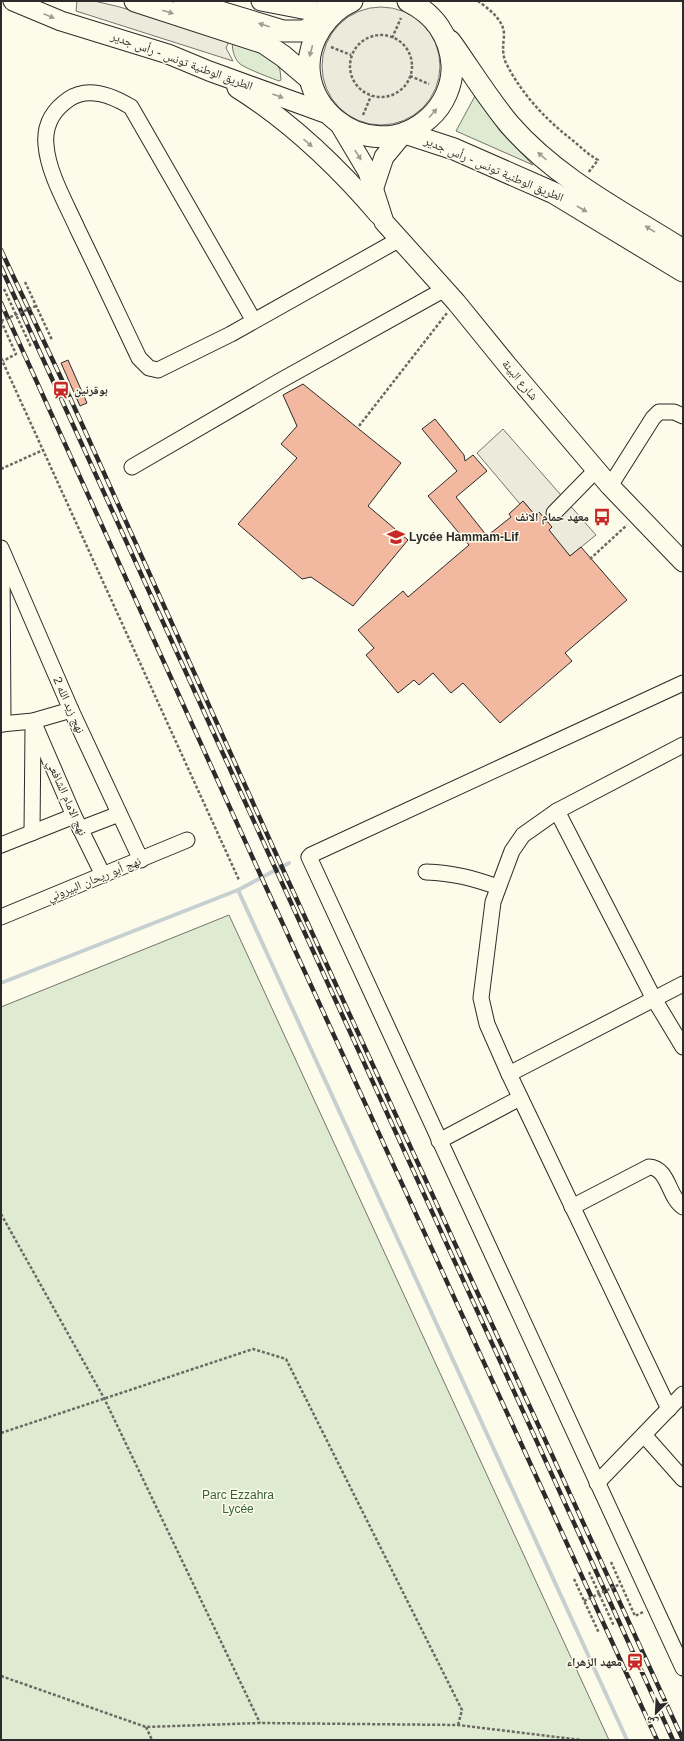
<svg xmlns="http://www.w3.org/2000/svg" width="684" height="1741" font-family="Arial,'Noto Naskh Arabic',sans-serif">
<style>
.green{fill:#deebd1;stroke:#74746e}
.parking{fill:#eceadb;stroke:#74746e}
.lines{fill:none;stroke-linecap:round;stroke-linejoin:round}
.stream{stroke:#c7d0d0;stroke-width:4}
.building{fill:#f2b8a0;stroke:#2b2b2b}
.minor-casing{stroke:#2b2b2b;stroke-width:17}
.major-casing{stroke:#2b2b2b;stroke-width:21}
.highway-casing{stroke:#2b2b2b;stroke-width:23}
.path{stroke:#6a6964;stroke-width:2.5;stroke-dasharray:3 2;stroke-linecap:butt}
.minor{stroke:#fdfbea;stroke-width:15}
.major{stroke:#fdfbea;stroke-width:19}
.highway{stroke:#fdfbea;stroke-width:21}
.rail-casing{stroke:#2b2b2b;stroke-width:4.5}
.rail{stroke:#fdfbea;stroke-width:3;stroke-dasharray:9;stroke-linecap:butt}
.path-bridge{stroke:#6a6964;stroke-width:2.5;stroke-dasharray:3 2;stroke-linecap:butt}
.oneway{fill:#9e9d94}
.labels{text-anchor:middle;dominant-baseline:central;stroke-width:3;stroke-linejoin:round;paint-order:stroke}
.street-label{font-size:12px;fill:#2b2b2b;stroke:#fdfbea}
.poi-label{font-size:12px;font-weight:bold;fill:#2b2b2b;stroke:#fdfbea;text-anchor:start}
.park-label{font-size:12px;fill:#34623c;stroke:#fdfbea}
</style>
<rect width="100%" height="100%" fill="#fdfbea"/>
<!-- green -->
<g class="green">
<path d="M233 40 275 60 280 70 281 80 279 81C271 78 244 68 239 63 234 58 231 47 233 40Z"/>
<path d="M475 96 500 131 533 165 456 131Z"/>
<path d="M229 915 609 1740H1V1007Z"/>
</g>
<!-- parking -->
<g class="parking">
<path d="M77 1H94L116 6 230 39 226 48 233 61 76 11Z"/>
<circle cx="381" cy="66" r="59"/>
<path d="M503 429 596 535 570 556 523 501 520 504 477 453Z"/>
</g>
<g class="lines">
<!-- stream -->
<g class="stream">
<path d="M238 890 627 1740"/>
<path d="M1 983 238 890 289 863"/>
</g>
</g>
<!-- building -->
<g class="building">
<path d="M68 360 87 403 80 406 61 363Z"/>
<path d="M303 384 401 463 368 506 408 540 353 606 311 577 302 579 238 524 297 458 281 444 297 426 283 395Z"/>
<path d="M435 419 464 455 465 461 473 455 487 471 456 497 487 536 511 517 509 514 523 501 535 515 539 512 552 527 549 530 570 556 581 547 627 600 565 653 572 661 500 723 463 683 451 693 433 673 419 685 414 680 398 693 366 655 374 648 358 630 403 591 408 597 469 545 428 496 457 471 422 429Z"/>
</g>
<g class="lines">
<!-- minor casing -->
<g class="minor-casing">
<g id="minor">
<path d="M254 321 131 107C113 96 88 86 69 99 53 110 44 125 46 145 48 173 67 205 78 230 99 273 119 316 139 358L149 368 158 370 231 334 400 239"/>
<path d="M132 467 278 382 445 289"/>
<path d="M610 486 653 418 659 412H674L683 416"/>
<path d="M554 513 597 469"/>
<path d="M1 548 71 710 141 860"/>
<path d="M2 557 3 724"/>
<path d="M683 683 311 855 309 857 683 1668"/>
<path d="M33 721 74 816 103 875"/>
<path d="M1 724 33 721 71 710"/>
<path d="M557 811 654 999 683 1047"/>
<path d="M80 829 119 814"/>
<path d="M32 833 33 728"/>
<path d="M1 845 74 816"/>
<path d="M426 872C454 873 472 878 498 887"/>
<path d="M1 917 187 840"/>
<path d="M509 1074 683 984"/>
<path d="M439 1141 520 1098"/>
<path d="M572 1207 649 1167C669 1168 668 1197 683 1207"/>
<path d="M669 1409 509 1074 487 1024 481 998 493 902 512 851 523 835 557 811 683 745"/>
<path d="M644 1435 683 1479"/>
<path d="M597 1483 683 1394"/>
</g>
</g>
<!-- major casing -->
<g class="major-casing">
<g id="major">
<path d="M13 1 61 21 168 54 209 71 328 114"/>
<path d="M261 1 318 12 342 5"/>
<path d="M237 88C291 122 338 167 379 215"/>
<path d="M340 125 368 172 384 222 456 302 508 366 610 486 683 562"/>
<path d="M374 187 384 157 403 134"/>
</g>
</g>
<!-- highway casing -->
<g class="highway-casing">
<g id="highway">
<path d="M135 1 264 43 283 56 310 79"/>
<path d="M184 1 283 31H304L326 19"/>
<path d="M352 1C339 7 329 16 321 28 276 97 368 173 429 118 444 105 453 84 452 65 450 36 434 14 408 1"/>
<path d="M450 41C470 69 488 99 510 125 557 179 623 212 683 250"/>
<path d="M405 133 454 149 554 193 683 271"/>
</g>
</g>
<!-- path -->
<g class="path">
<path d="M478 1C489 9 505 21 504 36 503 46 502 54 506 63 521 93 545 119 571 139 580 146 587 154 598 160L588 173"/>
<circle cx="381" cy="66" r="31"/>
<path d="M392 38 401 18"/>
<path d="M331 47 351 55"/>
<path d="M410 76 429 84"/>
<path d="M363 115 371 96"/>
<path d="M25 282 52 340"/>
<path d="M4 289 31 347"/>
<path d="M1 321 16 354 3 361"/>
<path d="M1 358 239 880"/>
<path d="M359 426 447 313"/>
<path d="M1 469 43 450"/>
<path d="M590 559 627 525"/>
<path d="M1 1214 104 1398 260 1723"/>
<path d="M1 1433 253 1349 286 1359 462 1710 458 1725"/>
<path d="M611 1562 635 1616 643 1612"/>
<path d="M589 1572 614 1626"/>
<path d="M574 1579 599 1633"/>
<path d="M1 1676 146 1727 260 1723 458 1725 581 1740"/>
<path d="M146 1727 152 1740"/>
</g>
<!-- minor -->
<use href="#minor" class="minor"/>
<!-- major -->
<use href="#major" class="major"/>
<!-- highway -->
<use href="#highway" class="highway"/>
<!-- rail casing -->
<g class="rail-casing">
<g id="rail">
<path d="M1 250 62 380 286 876 683 1740"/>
<path d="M1 267 673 1740"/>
<path d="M1 303 265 885 657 1740"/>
</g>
</g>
<!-- rail -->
<use href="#rail" class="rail"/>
<!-- path-bridge -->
<g class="path-bridge">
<path d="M1 321 36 306"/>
<path d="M584 1601 620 1584"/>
</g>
</g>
<!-- one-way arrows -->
<defs><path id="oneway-solid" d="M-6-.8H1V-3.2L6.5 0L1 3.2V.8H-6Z"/></defs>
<g class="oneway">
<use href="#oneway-solid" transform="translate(168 12) rotate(18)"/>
<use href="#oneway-solid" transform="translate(49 16) rotate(22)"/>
<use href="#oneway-solid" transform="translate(264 25) rotate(-163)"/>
<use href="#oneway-solid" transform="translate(311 51) rotate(105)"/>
<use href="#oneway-solid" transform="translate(278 96) rotate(20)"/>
<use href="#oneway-solid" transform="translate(433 113) rotate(-48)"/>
<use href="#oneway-solid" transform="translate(308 143) rotate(41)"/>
<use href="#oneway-solid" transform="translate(358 155) rotate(57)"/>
<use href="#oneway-solid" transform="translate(542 156) rotate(-138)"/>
<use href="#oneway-solid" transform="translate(582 209) rotate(30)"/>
<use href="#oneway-solid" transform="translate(650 229) rotate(-148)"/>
</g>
<!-- icons -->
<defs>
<g id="station-bare" transform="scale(1.38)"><path d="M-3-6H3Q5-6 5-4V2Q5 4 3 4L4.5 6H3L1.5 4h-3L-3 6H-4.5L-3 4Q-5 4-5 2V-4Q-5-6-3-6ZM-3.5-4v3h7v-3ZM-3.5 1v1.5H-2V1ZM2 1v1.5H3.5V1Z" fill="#c62828" stroke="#fdfbea" stroke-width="2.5" paint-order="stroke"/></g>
<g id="bus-bare" transform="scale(1.38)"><path d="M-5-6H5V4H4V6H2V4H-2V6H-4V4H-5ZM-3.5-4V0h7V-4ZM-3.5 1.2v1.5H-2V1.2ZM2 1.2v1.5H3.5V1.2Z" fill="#c62828" stroke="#fdfbea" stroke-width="2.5" paint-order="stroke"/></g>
<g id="school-bare" transform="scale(1.38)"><path d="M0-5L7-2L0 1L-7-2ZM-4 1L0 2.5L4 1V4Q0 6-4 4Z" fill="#c62828" stroke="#fdfbea" stroke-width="2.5" paint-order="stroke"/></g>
</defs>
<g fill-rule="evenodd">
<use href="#station-bare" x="61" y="390"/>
<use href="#bus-bare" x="602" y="517"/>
<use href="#school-bare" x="396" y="537"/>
<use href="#station-bare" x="635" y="1662"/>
</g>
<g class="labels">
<!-- street labels -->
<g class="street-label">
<text transform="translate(182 61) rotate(20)">الطريق الوطنية تونس - رأس جدير</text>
<text transform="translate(494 169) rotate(23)">الطريق الوطنية تونس - رأس جدير</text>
<text transform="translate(520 380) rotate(50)">شارع البيئة</text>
<text transform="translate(69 705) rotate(66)">نهج زيد الله 2</text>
<text transform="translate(67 798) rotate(66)">نهج الامام الشافعي</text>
<text transform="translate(94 879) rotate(-22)">نهج أبو ريحان البيروني</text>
</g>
<!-- poi labels -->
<g class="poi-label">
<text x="74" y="390">بوقرنين</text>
<text x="589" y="517" text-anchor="end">معهد حمام الانف</text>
<text x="409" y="537">Lycée Hammam-Lif</text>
<text x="622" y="1662" text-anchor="end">معهد الزهراء</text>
</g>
<!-- park labels -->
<g class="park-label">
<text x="238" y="1495">Parc Ezzahra<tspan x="238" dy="14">Lycée</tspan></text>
</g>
</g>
<!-- border -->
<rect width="684" height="1741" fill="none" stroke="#2b2b2b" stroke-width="4"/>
<!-- north arrow -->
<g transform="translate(656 1713) rotate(204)" stroke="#fdfbea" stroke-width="3" paint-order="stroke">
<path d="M0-3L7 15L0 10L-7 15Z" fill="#2b2b2b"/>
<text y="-6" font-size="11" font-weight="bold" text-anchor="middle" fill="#2b2b2b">ش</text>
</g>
</svg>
